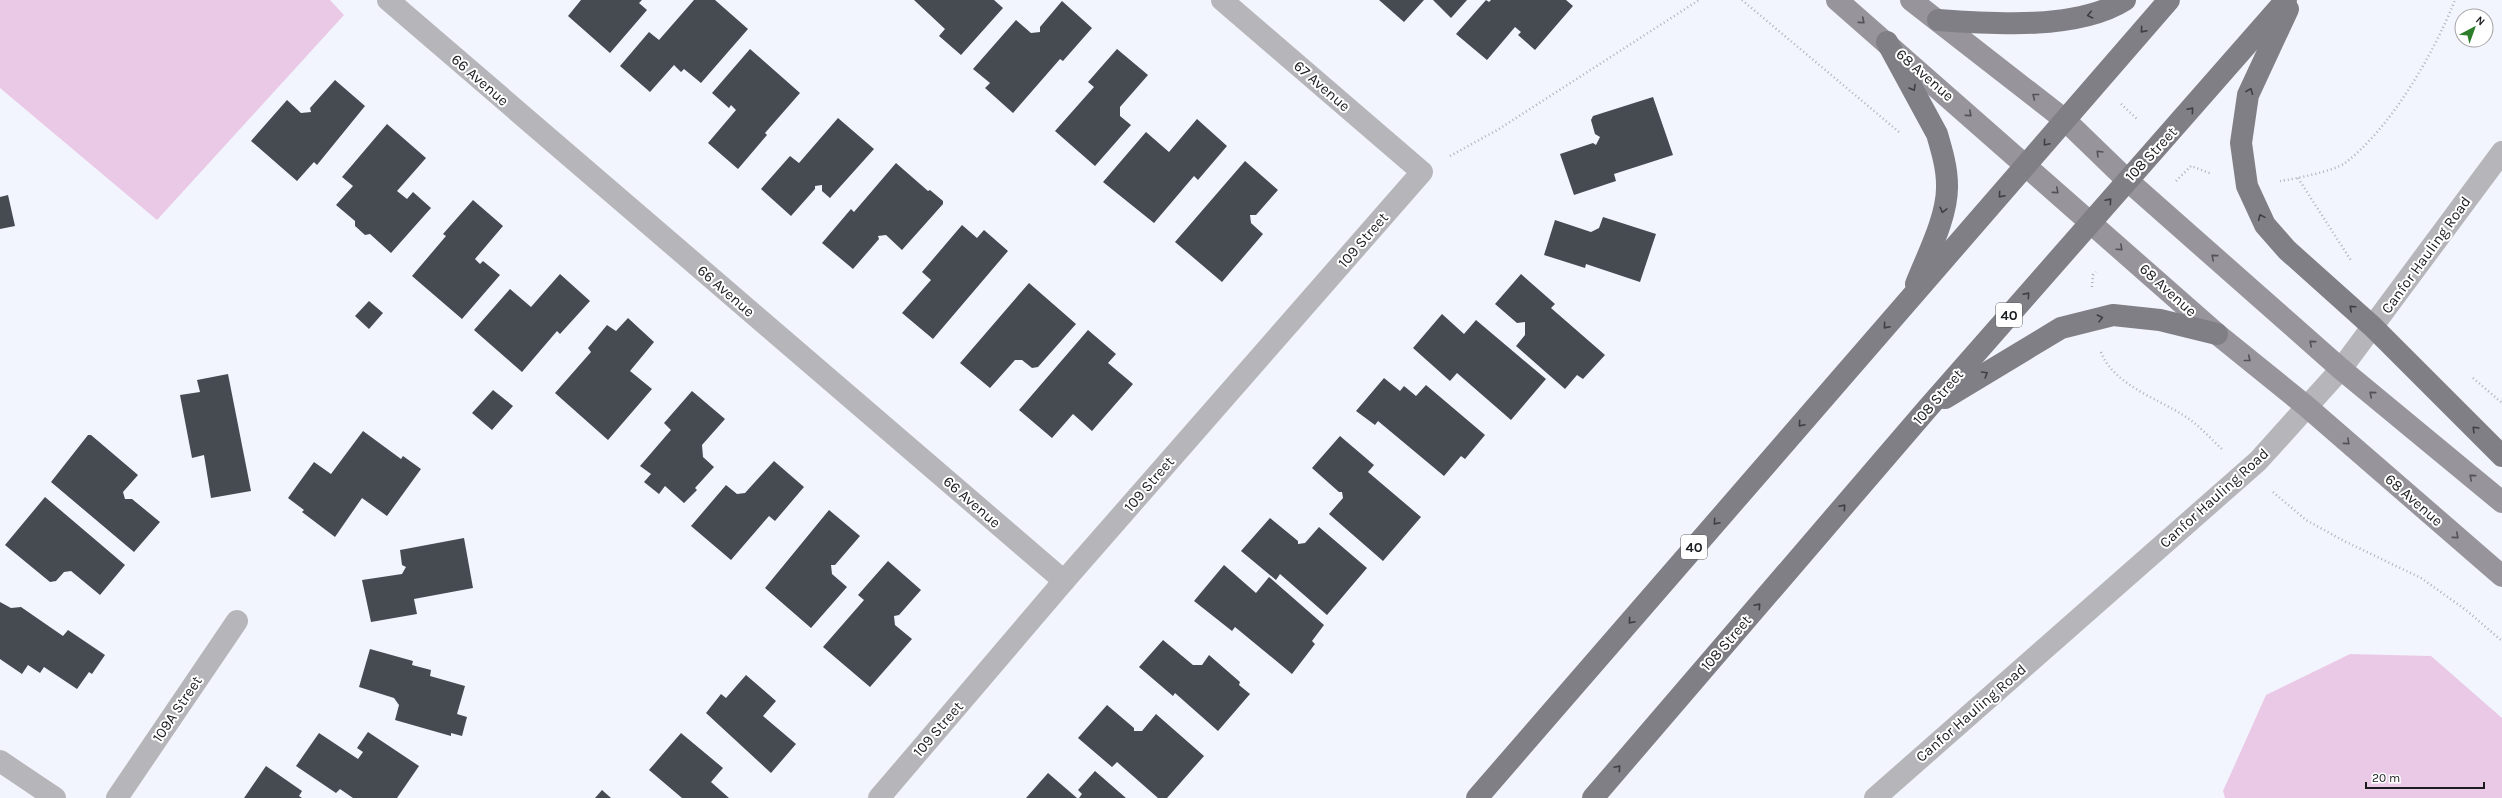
<svg xmlns="http://www.w3.org/2000/svg" width="2502" height="798" font-family="Karla,sans-serif">
<style>
.green{fill:#eac9e7}
.building{fill:#454b51}
.lines{fill:none;stroke-linecap:round;stroke-linejoin:round}
.path{stroke:#afb1b8;stroke-width:2.5;stroke-dasharray:1 3;stroke-linecap:butt}
.lane{stroke:#b6b5b9;stroke-width:22}
.street{stroke:#b6b5b9;stroke-width:22}
.secondary{stroke:#97959b;stroke-width:22}
.primary{stroke:#817f86;stroke-width:22}
.oneway{stroke:#3f3f43}
.oneway2{stroke:#535257}
.labels{text-anchor:middle;dominant-baseline:central;stroke-width:4;stroke-linejoin:round;paint-order:stroke}
.shield{fill:#fff;stroke:#5f6062;stroke-width:1}
.shield-label{font-size:14px;font-weight:bold;fill:#1b1c1f}
.street-label{font-size:15px;fill:#1b1c1f;stroke:#fff}
</style>
<rect width="100%" height="100%" fill="#f3f5fe"/>
<!-- green -->
<g class="green">
<path d="M0 0H330L344 15 157 220 0 88Z"/>
<path d="M2350 654 2431 656 2502 718V798H2225L2223 791 2266 695Z"/>
</g>
<!-- building -->
<g class="building">
<path d="M581 0H642L639 3 647 10 610 53 568 16Z"/>
<path d="M694 0H715L748 29 701 83 684 69 681 72 674 65 650 92 620 66 649 32 659 40Z"/>
<path d="M914 0H994L1003 8 961 55 939 36 945 29Z"/>
<path d="M1379 0H1424L1404 22Z"/>
<path d="M1433 0H1467L1451 18Z"/>
<path d="M1486 0 1489 2 1491 0H1566L1573 6 1535 50 1518 35 1521 32 1515 27 1487 60 1456 34Z"/>
<path d="M1062 1 1092 28 1063 61 1060 59 1013 113 985 88 990 83 973 69 1016 20 1031 33 1040 32V27Z"/>
<path d="M750 49 800 93 765 133 767 135 738 169 708 143 736 110 731 105 729 108 712 93Z"/>
<path d="M1117 49 1148 75 1120 107V116L1131 125 1095 166 1055 131 1094 87 1088 82Z"/>
<path d="M335 80 365 106 317 165 314 162 297 181 251 141 287 100 301 113 311 112 310 108Z"/>
<path d="M1653 97 1673 155 1614 174 1616 181 1574 195 1560 154 1593 143 1596 145 1600 137 1595 134 1591 120 1593 116Z"/>
<path d="M838 118 874 149 830 198 822 191V185L815 186V189L791 216 761 189 790 156 799 163Z"/>
<path d="M1197 119 1227 146 1198 180 1194 176 1154 223 1103 182 1146 132 1169 152Z"/>
<path d="M387 124 426 158 397 191 407 199 413 192 431 208 391 253 370 234 365 235 355 226V221L336 205 353 186 342 177Z"/>
<path d="M1245 161 1278 190 1256 215H1250L1251 223 1263 234 1222 282 1175 242Z"/>
<path d="M896 163 928 191 930 190 943 201V204L902 250 886 235 878 236 879 239 853 269 822 243 851 209 854 212Z"/>
<path d="M8 195 15 226 0 229V197Z"/>
<path d="M473 200 503 226 475 259 480 264 483 261 500 275 462 319 412 276 446 236 443 234Z"/>
<path d="M1603 217 1656 234 1640 282 1586 264 1585 268 1544 255 1555 220 1591 232 1599 228Z"/>
<path d="M962 225 977 238 984 230 1008 251 933 339 902 313 931 280 922 272Z"/>
<path d="M560 274 590 301 560 334 557 331 522 372 474 330 510 289 531 307Z"/>
<path d="M1521 274 1555 304 1551 308 1605 355 1583 379 1577 375 1565 389 1516 346 1525 335V322L1517 323 1495 304Z"/>
<path d="M1029 283 1076 324 1038 367 1032 368 1022 360H1015L990 388 960 363Z"/>
<path d="M369 301 383 313 369 329 355 316Z"/>
<path d="M1442 314 1464 334 1476 320 1546 379 1511 420 1457 373 1450 381 1413 348Z"/>
<path d="M628 318 654 342 630 371 652 389 608 440 555 393 591 352 588 348 607 325 616 331Z"/>
<path d="M1088 330 1116 354 1108 363 1133 384 1092 431 1073 414 1052 438 1019 410Z"/>
<path d="M228 374 251 491 211 498 204 455 192 458 180 395 200 392 197 380Z"/>
<path d="M1384 378 1400 391 1404 386 1416 396 1426 385 1485 435 1465 459 1461 456 1444 476 1378 421 1375 425 1356 411Z"/>
<path d="M493 390 513 406 492 430 472 413Z"/>
<path d="M692 391 725 419 702 445 703 457 714 467 695 488 697 490 684 503 665 486 659 494 644 482 651 474 640 466 671 430 664 423Z"/>
<path d="M363 431 401 459 403 456 421 469 387 516 362 498 335 537 302 512 304 510 288 498 314 462 331 474Z"/>
<path d="M88 435H91L138 475 123 492 125 499H132L160 522 134 552 51 482Z"/>
<path d="M1340 436 1374 465 1368 472 1421 517 1383 561 1329 514 1343 498 1342 492H1339L1312 468Z"/>
<path d="M774 461 804 487 775 521 769 516 731 560 691 526 726 485 737 494 745 493Z"/>
<path d="M45 497 125 565 100 595 71 571 64 572 56 581 50 582 5 545Z"/>
<path d="M829 510 860 536 835 565H831L832 574 847 587 811 628 765 588Z"/>
<path d="M1270 518 1298 541V544L1305 543 1319 527 1367 568 1327 615 1280 574 1276 580 1241 551Z"/>
<path d="M464 538 473 588 414 599 417 614 371 622 362 580 402 574 406 567 402 565 400 550Z"/>
<path d="M888 561 921 590 899 615 894 616 895 625 912 639 870 687 823 647 864 600 858 595Z"/>
<path d="M1224 565 1256 593 1269 577 1324 625 1312 641 1315 644 1292 674 1235 627 1232 631 1194 601Z"/>
<path d="M0 602 11 608 21 607 63 636 68 630 105 655 92 674 89 672 77 689 44 667 40 673 28 665 22 674 0 659Z"/>
<path d="M1163 640 1193 665H1202L1209 655 1240 682 1239 685 1250 694 1218 731 1175 693 1173 696 1139 667Z"/>
<path d="M370 649 413 661 412 665 431 670 430 676 465 686 457 714 467 717 462 736 451 733V736L395 720 399 705 394 698 359 687Z"/>
<path d="M746 675 776 701 763 716 796 744 771 773 706 713 721 694 726 698Z"/>
<path d="M1107 705 1134 728V731H1142L1156 714 1204 756 1167 798H1158L1117 762 1112 767 1078 738Z"/>
<path d="M368 732 419 766 397 798H353L340 789 336 793 296 766 319 733 358 759 363 752 357 748Z"/>
<path d="M681 733 723 768 711 782 729 798H682L649 770Z"/>
<path d="M266 766 302 791 299 796 302 798H244Z"/>
<path d="M1095 771 1126 798H1079L1082 794 1078 790Z"/>
<path d="M1048 773 1077 798H1026Z"/>
<path d="M602 790 611 798H595Z"/>
</g>
<g class="lines">
<!-- path -->
<g class="path">
<path d="M1742 0 1899 132"/>
<path d="M2121 104 2138 120"/>
<path d="M1450 156 1499 129 1699 0"/>
<path d="M2298 178 2352 262"/>
<path d="M2176 181 2191 166 2212 174"/>
<path d="M2280 181C2295 179 2334 171 2345 163 2391 128 2434 53 2455 0"/>
<path d="M2092 287 2093 275 2096 272"/>
<path d="M2101 352C2113 384 2156 398 2183 415 2198 424 2210 438 2223 450"/>
<path d="M2473 378 2502 403"/>
<path d="M2273 492 2306 520 2344 541 2421 578 2466 610 2502 641"/>
</g>
<!-- lane -->
<path class="lane" d="M1875 798 2258 461 2341 369 2502 152"/>
<!-- street -->
<g class="street">
<path d="M388 0 1064 581"/>
<path d="M0 761 55 798"/>
<path d="M117 798 237 621"/>
<path d="M879 798 1064 581 1422 172 1222 0"/>
</g>
<!-- secondary -->
<g class="secondary">
<path d="M1837 0 2217 334 2306 406 2502 576"/>
<path d="M1911 0 2065 120 2127 180 2341 369 2502 502"/>
</g>
<!-- primary -->
<g class="primary">
<path d="M2288 9 2248 95 2241 143 2247 186 2265 225 2287 250 2373 327 2502 456"/>
<path d="M1938 20C1993 24 2078 30 2125 0"/>
<path d="M1887 42 1937 134C1942 151 1947 168 1947 185 1948 216 1927 256 1916 284"/>
<path d="M1945 398 2061 328 2113 315 2160 320 2217 334"/>
<path d="M1477 798 2169 0"/>
<path d="M1593 798 1927 409 2286 0"/>
</g>
</g>
<!-- one-way arrows -->
<defs><path id="oneway-chevron" d="M-2-3.5L2.5 0L-2 3.5" fill="none" stroke-width="1.6" stroke-linecap="round" stroke-linejoin="round"/></defs>
<g class="oneway">
<use href="#oneway-chevron" transform="translate(2090 15) rotate(168)"/>
<use href="#oneway-chevron" transform="translate(2143 30) rotate(131)"/>
<use href="#oneway-chevron" transform="translate(1913 88) rotate(60)"/>
<use href="#oneway-chevron" transform="translate(2250 91) rotate(-68)"/>
<use href="#oneway-chevron" transform="translate(2191 110) rotate(-49)"/>
<use href="#oneway-chevron" transform="translate(2046 143) rotate(130)"/>
<use href="#oneway-chevron" transform="translate(2001 195) rotate(131)"/>
<use href="#oneway-chevron" transform="translate(2109 201) rotate(-49)"/>
<use href="#oneway-chevron" transform="translate(1943 210) rotate(104)"/>
<use href="#oneway-chevron" transform="translate(2261 217) rotate(-114)"/>
<use href="#oneway-chevron" transform="translate(2027 295) rotate(-49)"/>
<use href="#oneway-chevron" transform="translate(2352 308) rotate(-138)"/>
<use href="#oneway-chevron" transform="translate(2100 318) rotate(-14)"/>
<use href="#oneway-chevron" transform="translate(1886 326) rotate(131)"/>
<use href="#oneway-chevron" transform="translate(1985 374) rotate(-31)"/>
<use href="#oneway-chevron" transform="translate(1801 424) rotate(131)"/>
<use href="#oneway-chevron" transform="translate(2475 429) rotate(-135)"/>
<use href="#oneway-chevron" transform="translate(1843 507) rotate(-49)"/>
<use href="#oneway-chevron" transform="translate(1716 522) rotate(131)"/>
<use href="#oneway-chevron" transform="translate(1758 606) rotate(-49)"/>
<use href="#oneway-chevron" transform="translate(1631 621) rotate(131)"/>
<use href="#oneway-chevron" transform="translate(1618 768) rotate(-49)"/>
</g>
<g class="oneway2">
<use href="#oneway-chevron" transform="translate(1862 21) rotate(40)"/>
<use href="#oneway-chevron" transform="translate(2035 96) rotate(-142)"/>
<use href="#oneway-chevron" transform="translate(1969 114) rotate(41)"/>
<use href="#oneway-chevron" transform="translate(2099 153) rotate(-135)"/>
<use href="#oneway-chevron" transform="translate(2056 191) rotate(41)"/>
<use href="#oneway-chevron" transform="translate(2120 248) rotate(42)"/>
<use href="#oneway-chevron" transform="translate(2214 257) rotate(-139)"/>
<use href="#oneway-chevron" transform="translate(2312 343) rotate(-139)"/>
<use href="#oneway-chevron" transform="translate(2248 359) rotate(39)"/>
<use href="#oneway-chevron" transform="translate(2372 394) rotate(-140)"/>
<use href="#oneway-chevron" transform="translate(2347 442) rotate(41)"/>
<use href="#oneway-chevron" transform="translate(2472 477) rotate(-140)"/>
<use href="#oneway-chevron" transform="translate(2456 536) rotate(41)"/>
</g>
<g class="labels">
<!-- shield labels -->
<g class="shield">
<rect x="1996" y="303" width="26" height="24" rx="3"/>
<rect x="1681" y="535" width="26" height="24" rx="3"/>
</g>
<g class="shield-label">
<text x="2009" y="315">40</text>
<text x="1694" y="547">40</text>
</g>
<!-- street labels -->
<g class="street-label">
<text transform="translate(1925 75) rotate(41)">68 Avenue</text>
<text transform="translate(480 80) rotate(41)">66 Avenue</text>
<text transform="translate(1322 86) rotate(41)">67 Avenue</text>
<text transform="translate(2151 154) rotate(-47)">108 Street</text>
<text transform="translate(1363 240) rotate(-49)">109 Street</text>
<text transform="translate(2426 255) rotate(-54)">Canfor Hauling Road</text>
<text transform="translate(2168 290) rotate(42)">68 Avenue</text>
<text transform="translate(726 291) rotate(41)">66 Avenue</text>
<text transform="translate(1938 397) rotate(-49)">108 Street</text>
<text transform="translate(1149 484) rotate(-49)">109 Street</text>
<text transform="translate(2214 498) rotate(-42)">Canfor Hauling Road</text>
<text transform="translate(2414 500) rotate(41)">68 Avenue</text>
<text transform="translate(972 502) rotate(41)">66 Avenue</text>
<text transform="translate(1726 643) rotate(-49)">108 Street</text>
<text transform="translate(177 709) rotate(-56)">109A Street</text>
<text transform="translate(1971 713) rotate(-41)">Canfor Hauling Road</text>
<text transform="translate(938 729) rotate(-49)">109 Street</text>
</g>
</g>
<!-- north arrow -->
<g transform="translate(2474 28) rotate(41)"><circle r="19" fill="#ffffff" stroke="#a4a4a5"/>
<path d="M0-3L7 15L0 10L-7 15Z" fill="#2c7e2a"/>
<text y="-6" font-size="11" font-weight="bold" text-anchor="middle" fill="#1b1c1f">N</text>
</g>
<!-- scale -->
<path d="M2366 782v6h118v-6" fill="none" stroke="#1b1c1f" stroke-width="2"/>
<text x="2372" y="782" font-size="12" fill="#1b1c1f" stroke="#ffffff" stroke-width="3" paint-order="stroke">20 m</text>
</svg>
